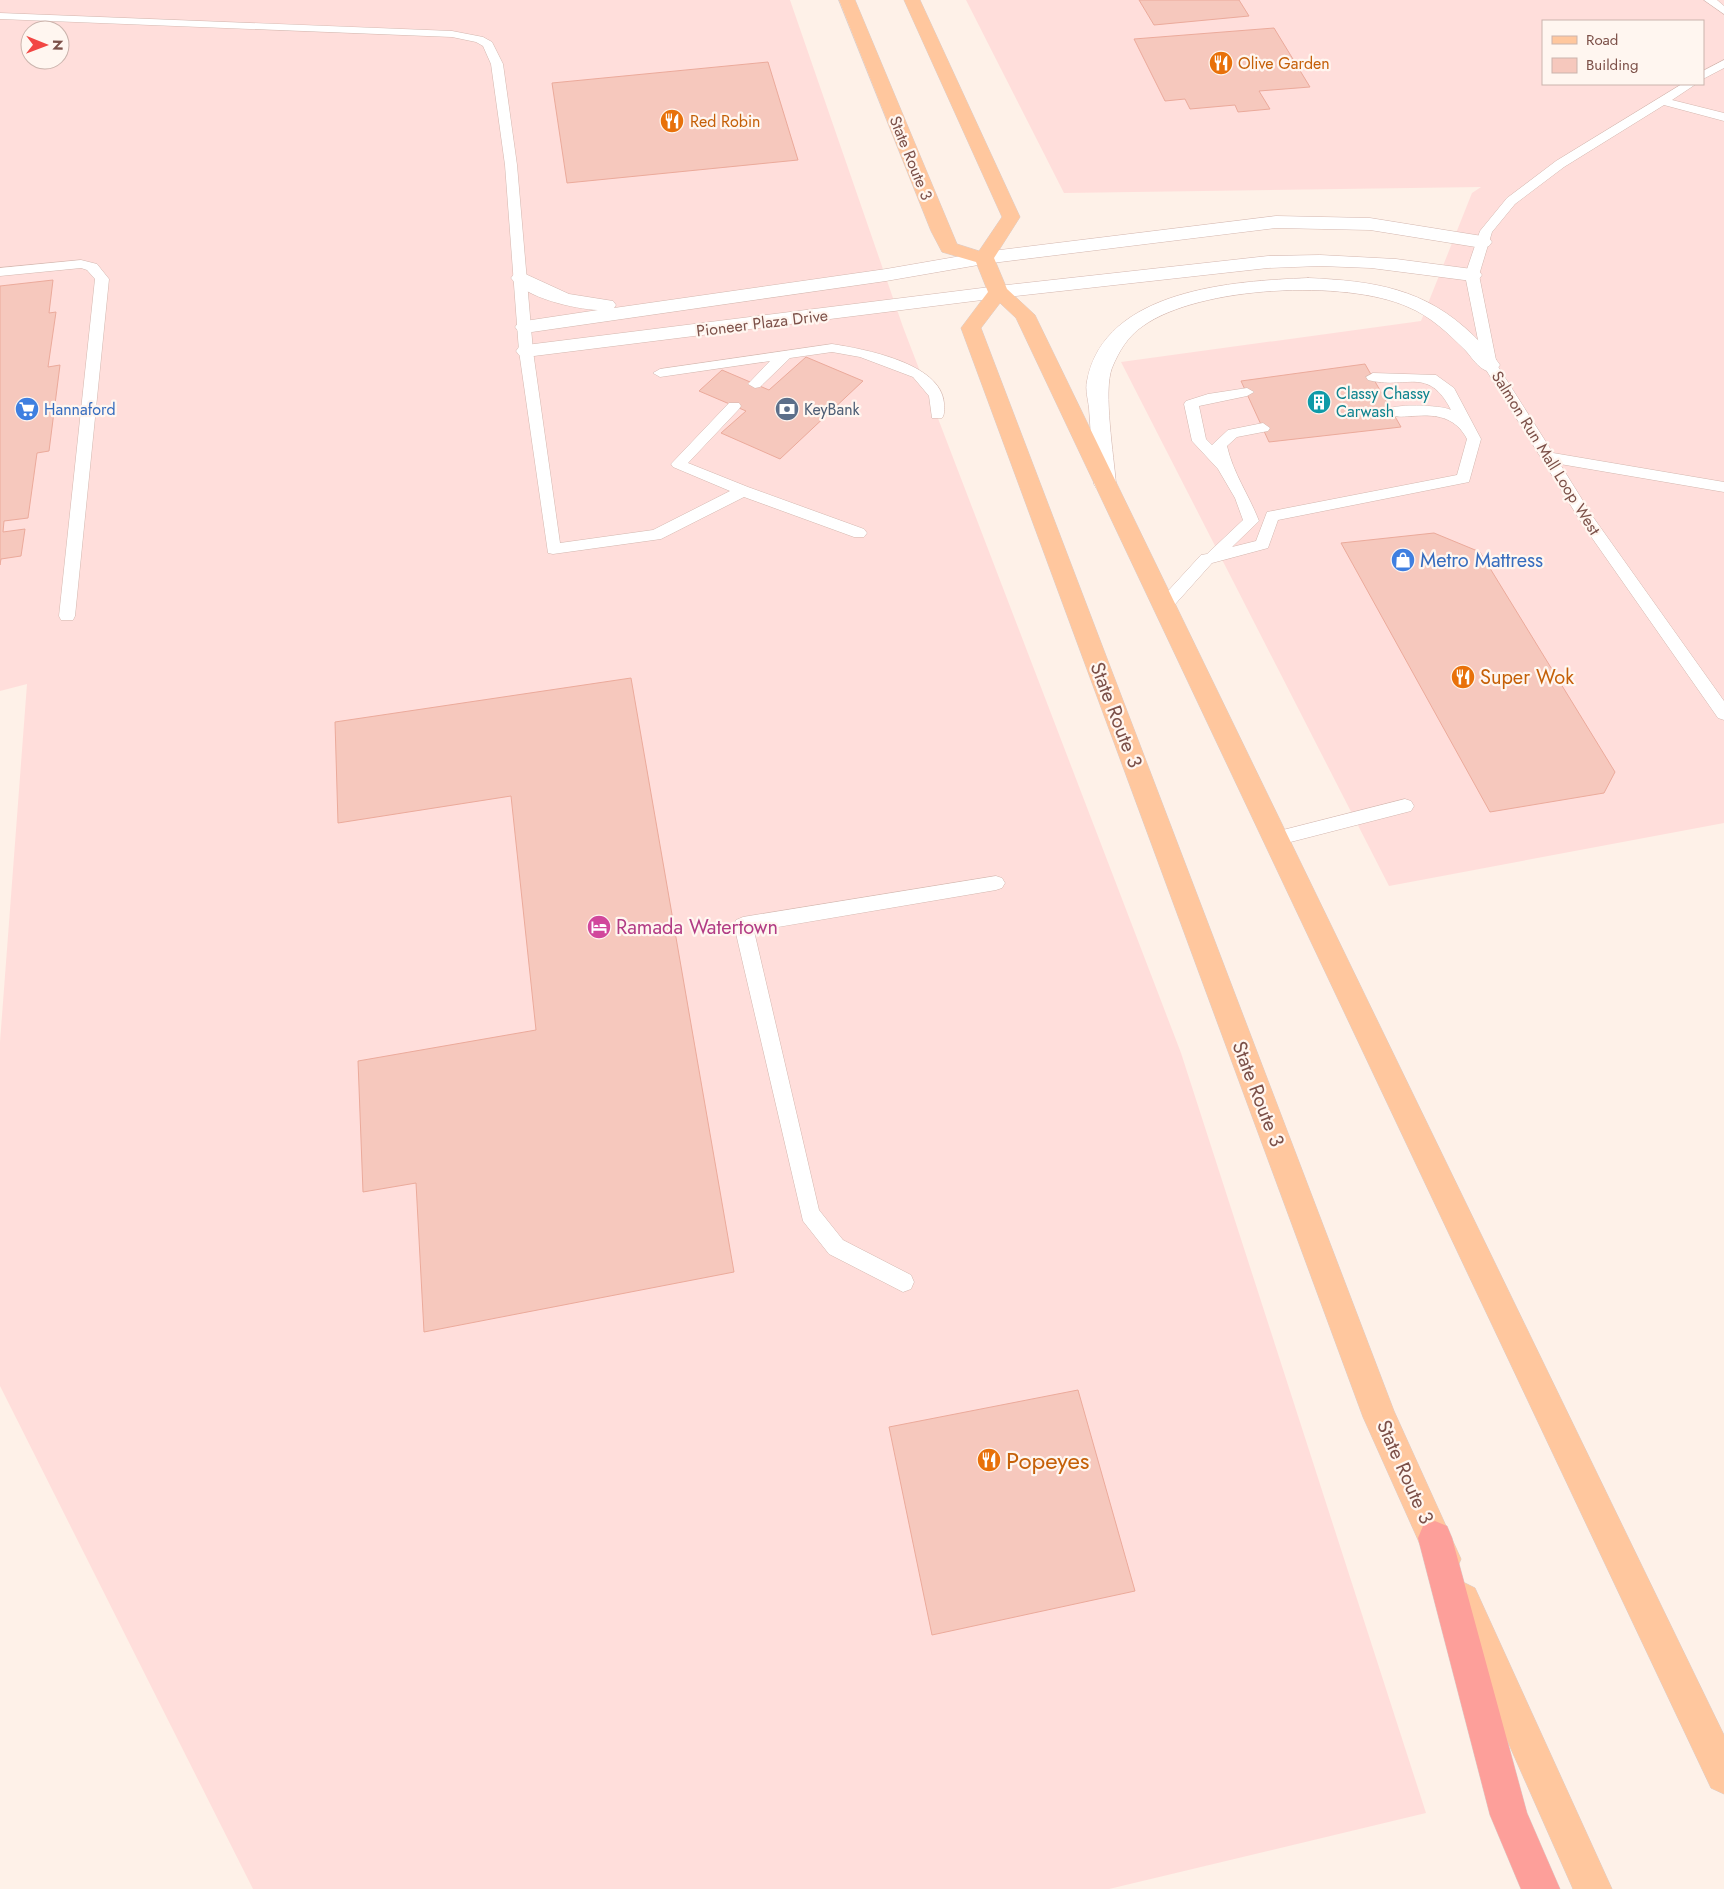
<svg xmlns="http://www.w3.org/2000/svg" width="1724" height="1889" font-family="Jost,sans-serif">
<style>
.commercial{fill:#ffdedb;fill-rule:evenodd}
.building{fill:#f6c8bd;stroke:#ebaa9b}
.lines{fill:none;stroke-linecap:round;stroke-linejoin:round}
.lane-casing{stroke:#d4b7af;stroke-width:1}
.street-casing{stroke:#d4b7af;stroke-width:1}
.primary-casing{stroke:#dacecc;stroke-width:1}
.highway-casing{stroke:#dacecc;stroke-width:1}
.lane{fill:#fff;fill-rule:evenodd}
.street{fill:#fff;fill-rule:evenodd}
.primary{fill:#ffc79e;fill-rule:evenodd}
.highway{fill:#fd9f9a;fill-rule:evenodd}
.labels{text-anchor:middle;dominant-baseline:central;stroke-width:4.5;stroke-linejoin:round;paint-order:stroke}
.far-food-label{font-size:16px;fill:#c56008;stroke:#fff6f0;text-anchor:start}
.far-street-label{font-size:16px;fill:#7c5048;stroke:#fff6f0}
.far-culture-label{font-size:16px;fill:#0d838f;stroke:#fff6f0;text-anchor:start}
.far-shop-label{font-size:16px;fill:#366cbe;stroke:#fff6f0;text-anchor:start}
.far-service-label{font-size:16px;fill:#4e5e75;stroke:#fff6f0;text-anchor:start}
.shop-label{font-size:20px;fill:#366cbe;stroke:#fff6f0;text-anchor:start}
.food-label{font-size:20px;fill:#c56008;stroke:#fff6f0;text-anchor:start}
.street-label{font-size:20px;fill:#7c5048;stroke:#fff6f0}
.hotel-label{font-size:20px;fill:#b23c85;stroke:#fff6f0;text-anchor:start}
.near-food-label{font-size:24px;fill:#c56008;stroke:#fff6f0;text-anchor:start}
</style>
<rect width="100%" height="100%" fill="#fef1e8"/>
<!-- commercial -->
<g class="commercial">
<path d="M0 0H790L903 327 1181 1053 1426 1813 1109 1889H253L0 1386V1042L27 684 0 691ZM30 30H60V60H30Z"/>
<path d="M966 0H1724V823L1389 886 1121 362 1421 321 1472 193 1481 187 1064 193ZM1543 21H1703V84H1543Z"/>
</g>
<!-- building -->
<g class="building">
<path d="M1139 0H1239L1249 16 1154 25Z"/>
<path d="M1274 28 1310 87 1259 91 1270 109 1238 112 1235 105 1190 109 1185 99 1165 101 1134 39Z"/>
<path d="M768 62 798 160 567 183 552 83Z"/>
<path d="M53 280 49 313 56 312 48 367 60 365 49 451 37 453 28 518 4 521 3 532 25 529 21 556 1 559 0 565V286Z"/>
<path d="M806 357 863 381 780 459 721 433 746 411 699 391 722 370 769 390Z"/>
<path d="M1365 364 1401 427 1269 442 1241 381Z"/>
<path d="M1434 533 1480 552 1615 772 1604 793 1490 812 1341 543Z"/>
<path d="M631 678 734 1272 424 1332 416 1183 363 1192 358 1061 536 1030 511 796 338 823 335 722Z"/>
<path d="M1078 1390 1135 1591 932 1635 889 1427Z"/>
</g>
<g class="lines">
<!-- lane casing -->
<g class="lane-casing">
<g id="lane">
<path d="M1704 0H1717L1724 6V14Z"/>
<path d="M0 13 452 31 483 37 492 42 503 64 517 165 533 351 560 543 653 530 730 491 673 467 671 464 729 403H739L741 406 739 409 688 463 748 487 864 529 867 533 864 537H854L744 497 661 539 553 554 548 553 519 351 505 165 491 64 483 46 476 42 452 37 0 19Z"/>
<path d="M1724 60V68L1703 79V71Z"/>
<path d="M1682 84H1696L1672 100 1724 113V121L1664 105 1564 167 1515 204 1492 232 1479 275 1497 365 1553 453 1724 482V492L1560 464 1593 517 1724 701V720L1718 718 1583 525 1483 365 1465 275 1480 231 1507 198 1556 161Z"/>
<path d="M81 260 97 264 109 279 75 616 73 620H61L59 616 95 279 87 270 81 268 0 276V268Z"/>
<path d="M832 344C864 349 941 363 944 403 944 409 945 414 942 418H932L929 396 913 377 860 357 832 352 790 358 760 387 755 388 748 384 770 361 660 377 653 373 660 369Z"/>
<path d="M1373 373 1436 375 1454 388 1481 439 1469 482 1278 520 1268 548 1212 563 1170 610H1158L1156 606 1158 602 1201 555 1207 554 1243 520 1235 498 1218 469 1192 441 1184 404 1186 401 1208 394 1247 388 1254 392 1247 396 1199 406 1206 439 1212 445 1228 430 1263 423 1270 428 1268 431 1237 437 1227 446C1233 473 1249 495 1259 521L1232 547 1256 541 1267 512 1457 475 1467 439C1445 397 1396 428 1385 411 1390 403 1442 405 1451 410 1428 365 1406 390 1368 380L1366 377Z"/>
<path d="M1405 799 1411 801 1414 806 1411 811 1275 846 1269 844 1266 839 1269 834 1275 832Z"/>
<path d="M996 876 1002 878 1005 883 1002 888 996 890 754 931 819 1210 843 1240 911 1275 914 1282 911 1289 903 1292 829 1254 803 1221 734 925 736 920 743 917Z"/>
</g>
</g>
<!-- street casing -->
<g class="street-casing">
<g id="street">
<path d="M1276 216 1370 218 1482 236 1489 238 1492 242 1489 246 1482 248 1370 230 1276 228 984 264 886 281 525 333 518 331 515 327 518 323 525 321 598 310C575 309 525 298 511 278L514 274 521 272 569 294 613 301 616 305 614 308 886 269 984 252Z"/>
<path d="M1320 255 1396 259 1472 269 1479 271 1482 275 1479 279 1472 281 1371 268 1320 266 1268 268 998 298 526 357 519 355 516 351 519 347 526 345 998 286 1268 256Z"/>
<path d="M1308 278C1374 281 1425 288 1474 336 1483 345 1493 354 1500 365L1497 369C1492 371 1487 372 1483 369 1476 365 1470 355 1465 350 1448 333 1430 316 1408 307 1346 279 1199 286 1143 326 1128 336 1119 351 1112 368 1103 391 1114 456 1116 484L1113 489 1105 491 1097 489 1094 484C1092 459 1091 433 1089 408 1088 399 1085 390 1087 381 1104 289 1234 281 1308 278Z"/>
</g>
</g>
<!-- primary casing -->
<g class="primary-casing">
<g id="primary">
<path d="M839 0H855L957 244 979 251 1002 217 904 0H920L1020 217 994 258 1007 289 1035 315 1724 1735V1794L1711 1788 1016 318 1000 303 981 328 1394 1411 1461 1559 1456 1571 1444 1576 1432 1571 1363 1417 961 328 988 292 976 262 942 252 931 231Z"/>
<path d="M1463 1582 1475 1588 1612 1889H1573L1445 1600 1451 1588Z"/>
</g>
</g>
<!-- highway casing -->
<g class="highway-casing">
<path id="highway" d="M1435 1521 1447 1526 1452 1538 1527 1813 1560 1889H1521L1490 1815 1418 1538 1423 1526Z"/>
</g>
<!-- lane -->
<use href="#lane" class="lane"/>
<!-- street -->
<use href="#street" class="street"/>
<!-- primary -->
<use href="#primary" class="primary"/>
<!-- highway -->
<use href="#highway" class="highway"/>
</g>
<!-- icons -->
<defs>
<g id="restaurant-disc" transform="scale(1.25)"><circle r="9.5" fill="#e8710a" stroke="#fff6f0"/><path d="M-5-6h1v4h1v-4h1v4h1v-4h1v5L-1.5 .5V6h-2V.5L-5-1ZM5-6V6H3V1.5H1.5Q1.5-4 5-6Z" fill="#fff"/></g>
<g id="building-disc" transform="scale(1.25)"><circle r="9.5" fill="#0f9aa8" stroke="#fff6f0"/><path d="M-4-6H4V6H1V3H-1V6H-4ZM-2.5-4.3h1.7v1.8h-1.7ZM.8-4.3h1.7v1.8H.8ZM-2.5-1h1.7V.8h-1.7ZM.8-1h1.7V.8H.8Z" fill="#fff"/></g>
<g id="supermarket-disc" transform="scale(1.25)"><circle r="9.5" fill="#3f7fe0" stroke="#fff6f0"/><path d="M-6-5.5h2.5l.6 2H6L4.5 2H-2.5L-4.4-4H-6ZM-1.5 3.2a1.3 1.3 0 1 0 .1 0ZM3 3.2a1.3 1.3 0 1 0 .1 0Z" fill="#fff"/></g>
<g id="bank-disc" transform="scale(1.25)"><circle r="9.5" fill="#5c6f8a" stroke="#fff6f0"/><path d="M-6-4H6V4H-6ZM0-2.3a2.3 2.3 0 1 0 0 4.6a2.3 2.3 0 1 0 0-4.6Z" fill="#fff"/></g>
<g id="shop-disc" transform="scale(1.25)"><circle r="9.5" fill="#3f7fe0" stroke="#fff6f0"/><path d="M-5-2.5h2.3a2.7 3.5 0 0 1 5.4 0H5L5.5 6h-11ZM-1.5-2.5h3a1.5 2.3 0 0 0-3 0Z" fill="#fff"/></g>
<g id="hotel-disc" transform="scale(1.25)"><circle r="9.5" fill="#d1479c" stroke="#fff6f0"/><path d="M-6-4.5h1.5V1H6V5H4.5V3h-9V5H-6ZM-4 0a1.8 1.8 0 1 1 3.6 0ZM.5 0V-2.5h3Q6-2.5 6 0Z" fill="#fff"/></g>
</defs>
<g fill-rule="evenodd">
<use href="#restaurant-disc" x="1221" y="63"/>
<use href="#restaurant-disc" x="672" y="121"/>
<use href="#building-disc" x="1319" y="402"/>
<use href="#supermarket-disc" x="27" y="409"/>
<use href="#bank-disc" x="787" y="409"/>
<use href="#shop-disc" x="1403" y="560"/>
<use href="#restaurant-disc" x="1463" y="677"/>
<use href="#hotel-disc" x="599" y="927"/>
<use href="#restaurant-disc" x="989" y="1460"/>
</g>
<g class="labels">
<!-- far-food labels -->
<g class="far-food-label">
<text x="1238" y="63">Olive Garden</text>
<text x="690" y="121">Red Robin</text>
</g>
<!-- far-street labels -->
<g class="far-street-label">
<text transform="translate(911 158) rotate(68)">State Route 3</text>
<text transform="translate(762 323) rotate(-7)">Pioneer Plaza Drive</text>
<text transform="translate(1546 453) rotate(58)">Salmon Run Mall Loop West</text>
</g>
<!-- far-culture labels -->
<g class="far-culture-label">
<text x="1336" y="393">Classy Chassy<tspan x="1336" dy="18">Carwash</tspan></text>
</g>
<!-- far-shop labels -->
<g class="far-shop-label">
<text x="44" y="409">Hannaford</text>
</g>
<!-- far-service labels -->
<g class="far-service-label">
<text x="804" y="409">KeyBank</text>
</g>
<!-- shop labels -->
<g class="shop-label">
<text x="1420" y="560">Metro Mattress</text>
</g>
<!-- food labels -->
<g class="food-label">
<text x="1480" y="677">Super Wok</text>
</g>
<!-- street labels -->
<g class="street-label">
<text transform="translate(1116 715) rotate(69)">State Route 3</text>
<text transform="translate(1258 1094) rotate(69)">State Route 3</text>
<text transform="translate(1405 1472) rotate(66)">State Route 3</text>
</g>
<!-- hotel labels -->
<g class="hotel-label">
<text x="616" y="927">Ramada Watertown</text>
</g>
<!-- near-food labels -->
<g class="near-food-label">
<text x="1006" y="1460">Popeyes</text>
</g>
</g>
<!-- legend -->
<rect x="1542" y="20" width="162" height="65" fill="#fff6f0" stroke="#cbb4ad"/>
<rect x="1552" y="36" width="25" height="8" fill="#ffc79e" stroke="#cbb4ad"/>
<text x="1586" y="45" font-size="15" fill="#7c5048">Road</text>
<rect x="1552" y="58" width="25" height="15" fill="#f6c8bd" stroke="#cbb4ad"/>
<text x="1586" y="70" font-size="15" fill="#7c5048">Building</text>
<!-- north arrow -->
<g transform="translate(45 45) rotate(91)"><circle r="24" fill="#fff6f0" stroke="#cbb4ad"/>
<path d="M0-4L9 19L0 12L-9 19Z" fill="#f24643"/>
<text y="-8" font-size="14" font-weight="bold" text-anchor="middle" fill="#7c5048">N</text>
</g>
</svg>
